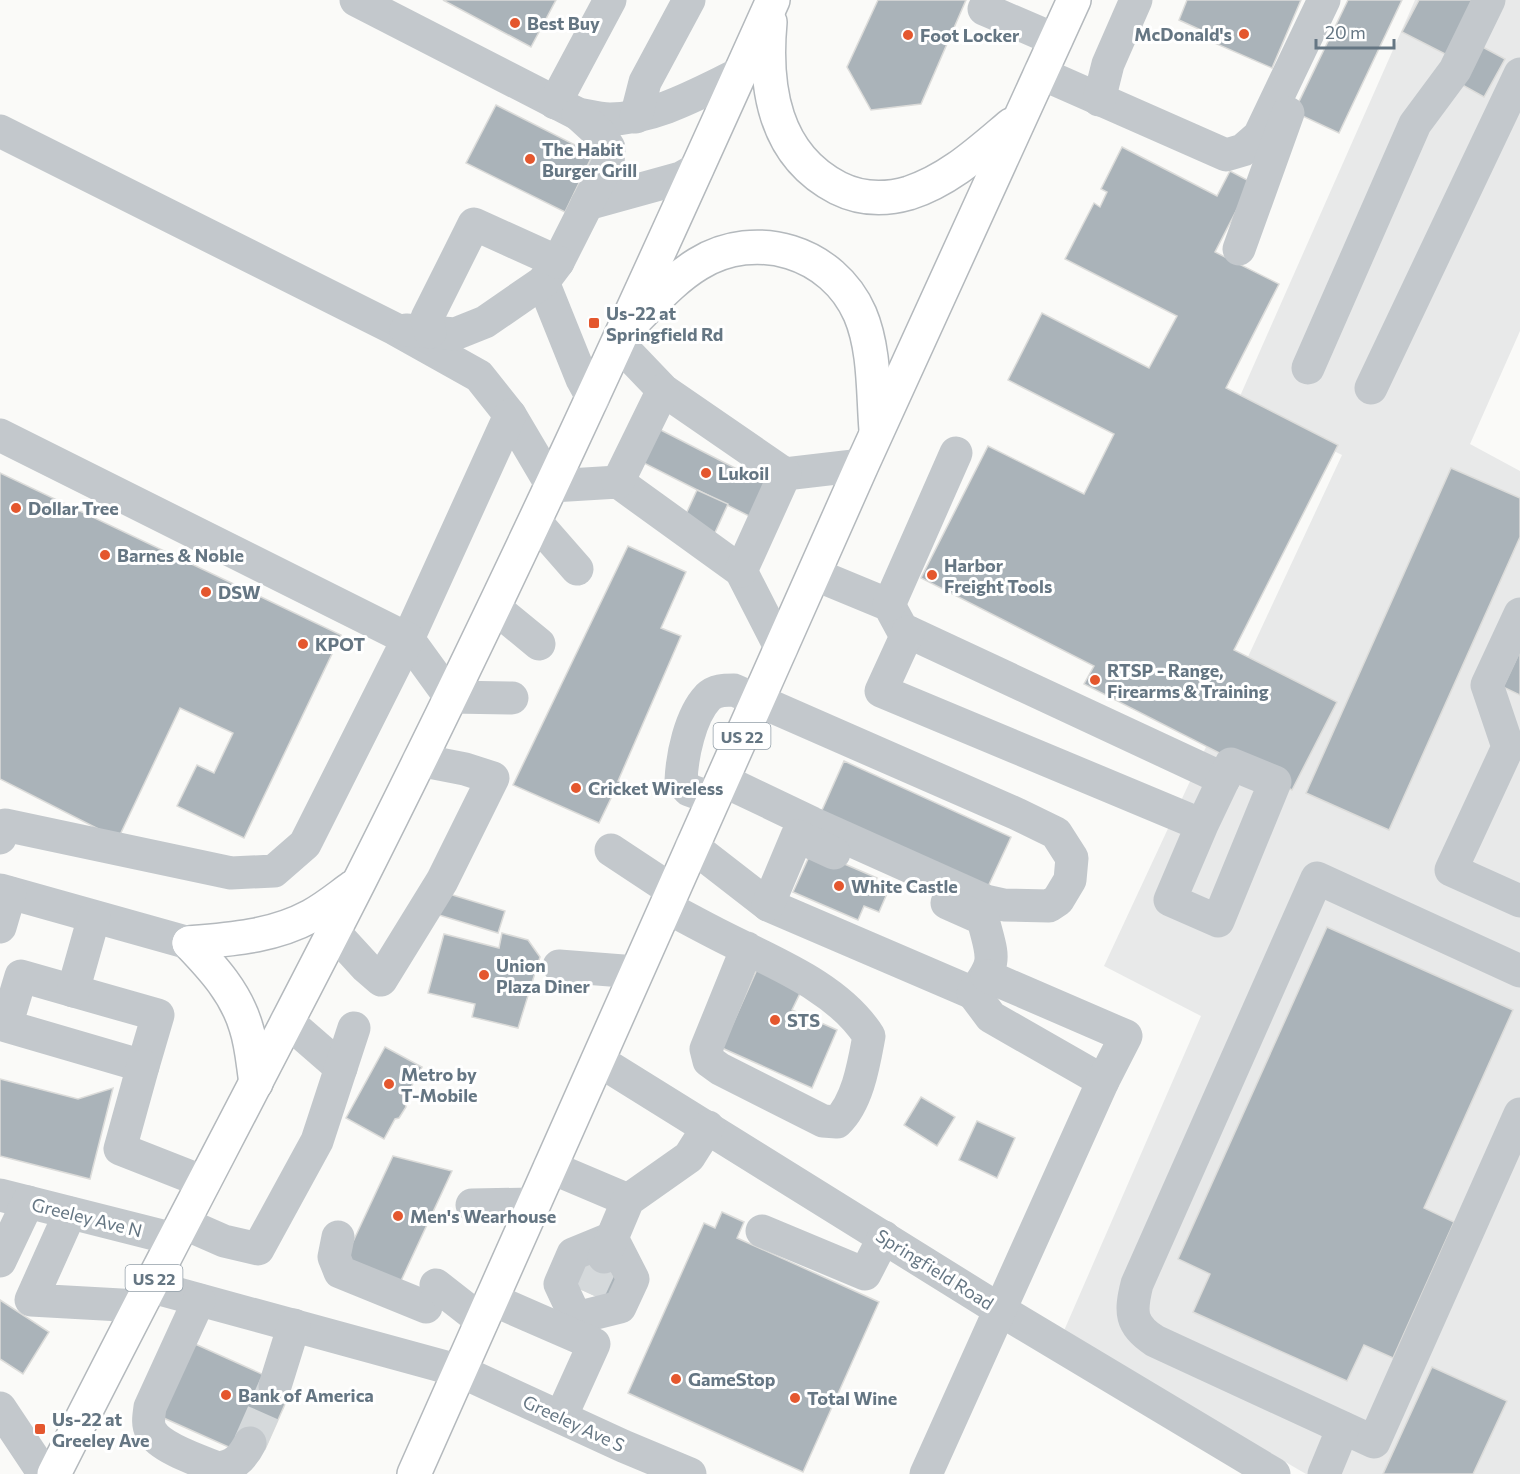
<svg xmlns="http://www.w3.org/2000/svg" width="1520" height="1474" font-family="Commissioner,sans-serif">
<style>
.built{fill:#e8e9e9}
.building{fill:#aab3b9;stroke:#dcdcda;stroke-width:1.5}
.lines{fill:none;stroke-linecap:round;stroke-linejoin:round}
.minor-tunnel{stroke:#d5d9db;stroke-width:33;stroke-dasharray:33 16;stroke-linecap:butt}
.highway-casing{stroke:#b4b9bd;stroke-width:36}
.minor{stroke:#c3c8cc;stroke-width:33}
.highway{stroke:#fff;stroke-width:33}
.poi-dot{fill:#e4572e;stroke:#fff;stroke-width:2}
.labels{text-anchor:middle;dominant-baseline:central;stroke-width:6;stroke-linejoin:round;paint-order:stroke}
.shield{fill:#fff;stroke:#939fa8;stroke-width:1.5}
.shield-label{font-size:16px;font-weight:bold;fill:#657683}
.poi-label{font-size:18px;font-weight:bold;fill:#657683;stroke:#fff;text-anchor:start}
.street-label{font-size:18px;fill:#657683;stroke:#fff}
</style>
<rect width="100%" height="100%" fill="#fafaf8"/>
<!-- built -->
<path class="built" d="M1415 0H1520V331L1470 444 1520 471V1474H1306L1063 1333 1201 1016 1104 966 1342 455 1237 403Z"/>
<!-- building -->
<g class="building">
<path d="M443 0H556L531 47Z"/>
<path d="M878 0H966L921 104 871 110 847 67Z"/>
<path d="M1187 0H1301L1272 68 1203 38 1201 30 1179 20Z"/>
<path d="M1348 0H1402L1339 133 1294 112Z"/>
<path d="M1419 0H1476L1447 55 1402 32Z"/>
<path d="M1477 44 1505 59 1484 97 1457 82Z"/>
<path d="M496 105 593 154 565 212 466 163Z"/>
<path d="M1122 147 1217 196 1230 171 1251 182 1215 252 1279 284 1226 388 1338 445 1234 650 1337 702 1292 790 1084 684 1094 666 921 578 988 446 1084 494 1114 434 1008 380 1042 313 1149 368 1177 316 1065 259 1094 203 1100 207 1107 192 1101 189Z"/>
<path d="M651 425 774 488 757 520 634 458Z"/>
<path d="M1451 468 1520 498V537L1389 830 1306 793Z"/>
<path d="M0 473 341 635 244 838 177 806 197 765 214 773 233 733 180 708 118 839 0 779Z"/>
<path d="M697 490 728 504 712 539 681 525Z"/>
<path d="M628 546 686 572 661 628 681 636 618 781 630 785 625 796 614 792 599 823 513 785Z"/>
<path d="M1520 651V695L1503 687Z"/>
<path d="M844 761 1011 837 985 893 819 817Z"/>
<path d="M812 850 877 878 875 883 889 889 879 912 864 906 858 920 793 892Z"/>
<path d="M446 893 505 911 498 933 439 915Z"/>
<path d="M1327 927 1513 1010 1424 1208 1454 1222 1393 1358 1364 1345 1347 1381 1193 1312 1210 1274 1178 1259Z"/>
<path d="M502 933 528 940 540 957 518 1028 472 1017 475 1004 428 993 444 934 499 948Z"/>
<path d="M759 965 804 985 792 1010 837 1030 812 1088 722 1048Z"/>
<path d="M385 1047 422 1067 404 1100 406 1107 399 1118 395 1119 384 1139 346 1118Z"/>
<path d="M0 1079 78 1099 113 1088 90 1179 0 1156Z"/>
<path d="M921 1097 955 1117 937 1146 904 1125Z"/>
<path d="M977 1121 1015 1138 997 1178 959 1160Z"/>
<path d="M393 1156 452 1171 399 1285 344 1261Z"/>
<path d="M722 1212 744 1222 737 1238 879 1302 803 1472 628 1393 704 1223 715 1228Z"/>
<path d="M575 1254 627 1277 615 1304 563 1281Z"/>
<path d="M0 1300 49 1332 23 1374 0 1359Z"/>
<path d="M184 1339 264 1375 261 1380 290 1393 265 1449H233L157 1415Z"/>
<path d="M1432 1367 1507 1401 1473 1474H1383Z"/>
</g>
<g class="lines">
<!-- minor-tunnel -->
<g class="minor-tunnel">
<path d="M588 1293 600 1267"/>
<path d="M250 1443 275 1386"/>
</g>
<!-- highway casing -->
<g class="highway-casing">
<g id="highway">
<path d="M770 22C764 87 774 155 838 188 860 199 885 200 909 193 949 180 979 152 1011 125"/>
<path d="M637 318C656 299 675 278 698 264 756 228 833 252 860 314 875 349 873 393 876 430"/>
<path d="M189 943C231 939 272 937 311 916 326 908 339 897 353 887"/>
<path d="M189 943C213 968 236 993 246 1027 252 1045 253 1064 256 1083"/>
<path d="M54 1474C154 1275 259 1079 360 880 506 591 640 296 773 0"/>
<path d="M414 1474 862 465 1074 0"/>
</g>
</g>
<!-- minor -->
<g class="minor">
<path d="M356 0 578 114C589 116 600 119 610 119 657 118 699 93 741 73"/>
<path d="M984 9 1056 40"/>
<path d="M1040 73 1226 155 1243 150 1259 136 1324 0"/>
<path d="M1099 100 1108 64 1136 0"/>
<path d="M555 103 610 0"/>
<path d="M636 117 645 82 689 0"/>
<path d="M0 131 395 329 479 376 510 415 552 486 618 482 741 571 781 649"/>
<path d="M587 204 681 178 697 169"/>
<path d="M1239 249 1288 113"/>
<path d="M543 282 582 379 593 399"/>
<path d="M406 330 455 334 485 322 543 282 558 262 608 163 609 148 601 135 578 114"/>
<path d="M430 332 427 318 474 224 558 262"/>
<path d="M618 343 663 390 785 474 862 465"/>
<path d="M1308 368 1415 124 1455 70 1489 0"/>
<path d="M1371 388 1520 74"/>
<path d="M510 415 408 639 450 697 512 698"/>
<path d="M0 435 408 639 305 844 274 871 231 873 5 825 0 838"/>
<path d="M618 482 663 390"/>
<path d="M535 521 577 569"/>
<path d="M741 571 785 474"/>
<path d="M814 574 889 605 902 629 1224 779"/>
<path d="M889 605 956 453"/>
<path d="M494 607 539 644"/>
<path d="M1520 614 1487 685 1508 747 1451 870 1520 901"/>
<path d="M908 632 881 691 1202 825 1231 764 1275 782 1218 921 1170 900 1202 825"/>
<path d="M714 799 689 790 681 781C682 756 690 716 708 697 715 690 724 690 734 690L1017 814 1056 833 1072 858 1070 880 1058 900 1049 906 1004 905 986 901 812 823 722 780"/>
<path d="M692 846 768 905 973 993C999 960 992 957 983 919L947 903"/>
<path d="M611 850 673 891"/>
<path d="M0 890 189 943"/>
<path d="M768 905 797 836 834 853"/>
<path d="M666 907C685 917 703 927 723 937 772 962 838 987 869 1036 864 1063 858 1102 837 1122L823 1121 720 1069 709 1061 706 1049 747 948"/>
<path d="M0 927 10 893"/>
<path d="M333 931 366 967 381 980 442 881 493 778 465 769 419 760"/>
<path d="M559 966 636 972"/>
<path d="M1520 971 1317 878 1137 1284C1130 1312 1130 1325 1155 1341L1374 1442 1520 1114"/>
<path d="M21 976 158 1015 143 1066 6 1026Z"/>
<path d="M73 991 94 917"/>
<path d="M973 993 991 1017 1103 1081"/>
<path d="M287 1021 341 1068"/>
<path d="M598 1060 1000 1310 1274 1474"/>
<path d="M143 1066 120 1149 204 1182"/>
<path d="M550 1167 628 1200"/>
<path d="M0 1195 174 1239"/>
<path d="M472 1205 533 1204"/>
<path d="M70 1213 31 1300 139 1306"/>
<path d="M183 1223 224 1241 258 1249 317 1141 354 1028"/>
<path d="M762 1231 865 1274 884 1237"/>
<path d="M338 1237 334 1257 340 1272 426 1307"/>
<path d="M612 1238 633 1279 620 1307 576 1318 560 1284 573 1254Z"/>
<path d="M604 1257 628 1200 689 1157 708 1127"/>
<path d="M0 1261 28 1202"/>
<path d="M436 1285 482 1321"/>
<path d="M149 1286 460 1371 623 1446 690 1474"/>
<path d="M491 1299 594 1344 561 1417"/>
<path d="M199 1300 150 1407C149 1415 147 1424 151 1431 160 1448 200 1461 218 1468 234 1467 243 1457 250 1443"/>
<path d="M275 1386 294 1325"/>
<path d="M0 1408 44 1474"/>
<path d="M926 1474 1103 1081 1126 1036 987 976"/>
<path d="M1324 1474 1343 1428"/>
</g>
<!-- highway -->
<use href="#highway" class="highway"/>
</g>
<!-- markers -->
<g class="poi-dot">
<circle cx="515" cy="23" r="6"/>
<circle cx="1244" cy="34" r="6"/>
<circle cx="908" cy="35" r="6"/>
<circle cx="530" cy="159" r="6"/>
<rect x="588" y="317" width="12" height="12" rx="3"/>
<circle cx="706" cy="473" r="6"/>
<circle cx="16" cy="508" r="6"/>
<circle cx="105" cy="555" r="6"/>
<circle cx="932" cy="575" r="6"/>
<circle cx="206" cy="592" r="6"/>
<circle cx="303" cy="644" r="6"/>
<circle cx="1095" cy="680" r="6"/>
<circle cx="576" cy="788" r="6"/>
<circle cx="839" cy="886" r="6"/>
<circle cx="484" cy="975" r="6"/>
<circle cx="775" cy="1020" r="6"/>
<circle cx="389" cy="1084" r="6"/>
<circle cx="398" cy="1216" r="6"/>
<circle cx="676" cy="1379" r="6"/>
<circle cx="226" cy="1395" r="6"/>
<circle cx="795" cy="1398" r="6"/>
<rect x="34" y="1423" width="12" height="12" rx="3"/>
</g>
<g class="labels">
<!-- shield labels -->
<g class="shield">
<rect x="713.5" y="723" width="57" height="26" rx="4.5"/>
<rect x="125.5" y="1265" width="57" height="26" rx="4.5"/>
</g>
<g class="shield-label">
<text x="742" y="736">US 22</text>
<text x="154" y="1278">US 22</text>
</g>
<!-- poi labels -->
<g class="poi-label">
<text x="527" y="23">Best Buy</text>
<text x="1232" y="34" text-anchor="end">McDonald's</text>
<text x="920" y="35">Foot Locker</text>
<text x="542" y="149">The Habit<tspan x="542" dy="21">Burger Grill</tspan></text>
<text x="606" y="313">Us-22 at<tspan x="606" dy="21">Springfield Rd</tspan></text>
<text x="718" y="473">Lukoil</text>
<text x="28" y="508">Dollar Tree</text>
<text x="117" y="555">Barnes &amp; Noble</text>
<text x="944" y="565">Harbor<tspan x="944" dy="21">Freight Tools</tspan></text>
<text x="218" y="592">DSW</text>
<text x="315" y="644">KPOT</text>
<text x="1107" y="670">RTSP - Range,<tspan x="1107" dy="21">Firearms &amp; Training</tspan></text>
<text x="588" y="788">Cricket Wireless</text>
<text x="851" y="886">White Castle</text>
<text x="496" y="965">Union<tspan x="496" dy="21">Plaza Diner</tspan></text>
<text x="787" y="1020">STS</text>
<text x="401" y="1074">Metro by<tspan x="401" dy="21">T-Mobile</tspan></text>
<text x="410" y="1216">Men's Wearhouse</text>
<text x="688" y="1379">GameStop</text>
<text x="238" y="1395">Bank of America</text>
<text x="807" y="1398">Total Wine</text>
<text x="52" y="1419">Us-22 at<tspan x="52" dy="21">Greeley Ave</tspan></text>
</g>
<!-- street labels -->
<g class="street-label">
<text transform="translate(87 1217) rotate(14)">Greeley Ave N</text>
<text transform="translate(935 1269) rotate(32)">Springfield Road</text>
<text transform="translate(574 1423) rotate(25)">Greeley Ave S</text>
</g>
</g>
<!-- scale -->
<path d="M1316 39v9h78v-9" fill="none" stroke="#657683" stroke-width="3"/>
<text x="1325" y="39" font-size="18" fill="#657683" stroke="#ffffff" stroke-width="4.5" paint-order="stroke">20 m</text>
</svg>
